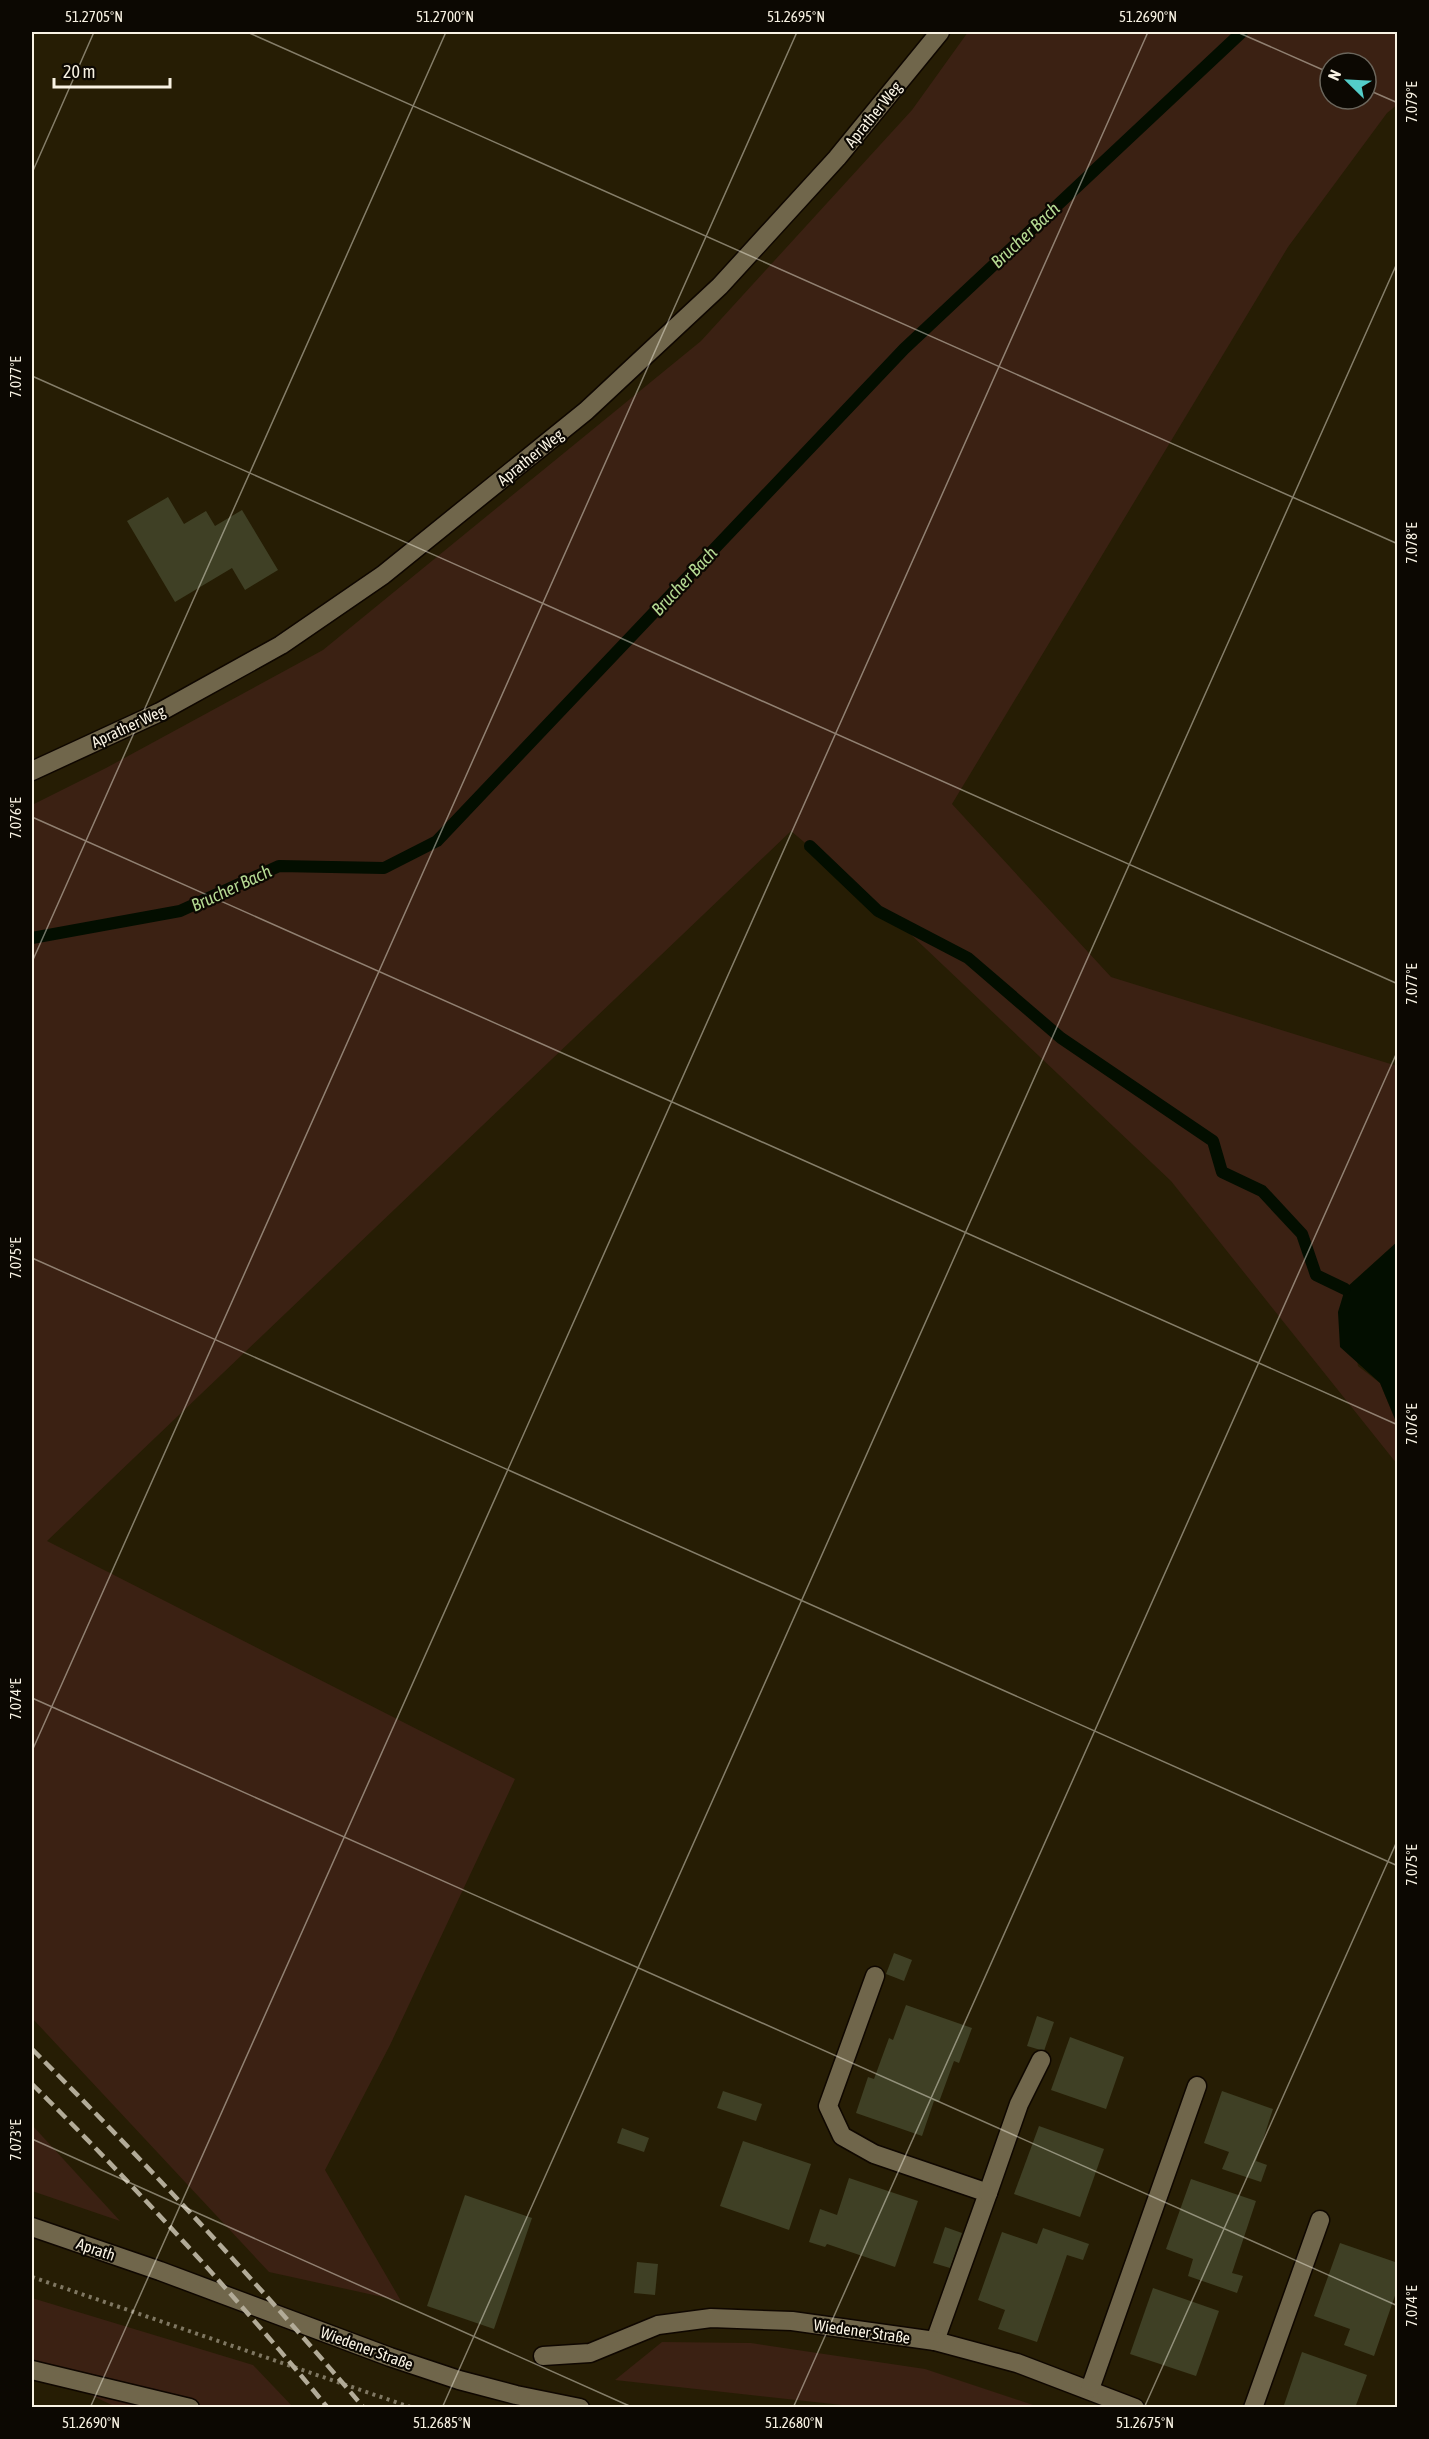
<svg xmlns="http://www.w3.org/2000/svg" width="1429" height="2439" font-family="'Asap Condensed',sans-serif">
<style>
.green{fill:#3b2113;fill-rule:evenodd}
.water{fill:#030e00}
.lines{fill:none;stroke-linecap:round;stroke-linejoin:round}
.stream{stroke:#030e00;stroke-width:12}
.building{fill:#3f4025}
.service-casing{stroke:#0f0700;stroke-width:21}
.minor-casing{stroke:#0f0700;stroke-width:21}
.tertiary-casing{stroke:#0f0700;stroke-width:21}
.secondary-casing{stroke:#0f0700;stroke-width:21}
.path{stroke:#7f7762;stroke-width:4;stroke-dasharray:3 4.5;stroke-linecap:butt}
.service{stroke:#70664b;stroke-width:18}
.minor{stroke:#70664b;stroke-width:18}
.tertiary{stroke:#70664b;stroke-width:18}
.secondary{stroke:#70664b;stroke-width:18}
.rail{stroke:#b2ab98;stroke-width:4.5;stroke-dasharray:12 6;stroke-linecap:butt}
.ticks{fill:none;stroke:#f9f3e4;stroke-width:1.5;stroke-opacity:0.45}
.labels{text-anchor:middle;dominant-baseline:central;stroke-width:4.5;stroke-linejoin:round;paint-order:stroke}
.street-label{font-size:16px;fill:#f9f3e4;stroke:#0c0802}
.water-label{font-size:18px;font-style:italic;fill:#b4d992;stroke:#0c0802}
.neatline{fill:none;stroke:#f9f3e4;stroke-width:2}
.ticks-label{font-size:15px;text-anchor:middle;fill:#f9f3e4}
</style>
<rect width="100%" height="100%" fill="#261d04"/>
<!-- green -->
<g class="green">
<path d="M968 32H1397V105L1387 113 1288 247 952 804 1111 977 1397 1066V1242L1345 1289 1358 1366 1380 1383 1397 1424V1464L1171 1181 887 912 791 831 47 1541 515 1779 390 2045 325 2170 401 2301 269 2272 32 2018V805L106 768 323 650 701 341 912 110ZM1330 63H1366V99H1330Z"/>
<path d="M32 2125 120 2221 32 2191Z"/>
<path d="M32 2298 253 2365 293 2407H116L32 2367Z"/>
<path d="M662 2342 751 2343 925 2369 1039 2407H860L615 2380Z"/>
</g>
<!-- water -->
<path class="water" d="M1397 1242V1424L1380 1383 1340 1347 1338 1312 1345 1289Z"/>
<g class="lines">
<!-- stream -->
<g class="stream">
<path d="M810 846 878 911 968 958 1061 1038 1213 1141 1222 1172 1262 1191 1302 1234 1316 1275 1345 1289"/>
<path d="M32 938 180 911 279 866 384 868 437 841 904 349 1242 32"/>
</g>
</g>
<!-- building -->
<g class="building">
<path d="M168 497 184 524 206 511 215 526 242 510 278 570 245 590 232 568 175 602 127 521Z"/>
<path d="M894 1953 912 1960 904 1981 886 1974Z"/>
<path d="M906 2005 972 2028 959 2063 954 2061 939 2102 934 2101 922 2136 856 2113 868 2077 874 2079 889 2038 893 2040Z"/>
<path d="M1037 2016 1054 2022 1044 2051 1027 2046Z"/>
<path d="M1070 2037 1124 2057 1106 2109 1051 2090Z"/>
<path d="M723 2091 762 2104 756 2121 717 2108Z"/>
<path d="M1222 2091 1273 2109 1256 2161 1267 2165 1261 2182 1222 2169 1229 2152 1204 2143Z"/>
<path d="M1039 2126 1104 2149 1080 2217 1014 2194Z"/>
<path d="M622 2128 649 2138 644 2152 617 2143Z"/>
<path d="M743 2141 811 2164 789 2230 720 2206Z"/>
<path d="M849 2178 918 2201 895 2267 827 2244 825 2247 809 2242 820 2209 837 2215Z"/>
<path d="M1191 2179 1256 2201 1232 2273 1243 2276 1237 2293 1188 2276 1193 2259 1166 2249Z"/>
<path d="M465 2195 532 2218 494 2329 427 2306Z"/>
<path d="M945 2227 962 2233 950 2268 933 2263Z"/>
<path d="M1043 2228 1089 2244 1083 2260 1067 2255 1037 2342 998 2329 1005 2310 978 2300 1002 2232 1037 2244Z"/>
<path d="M1340 2243 1398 2263V2287L1374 2356 1344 2345 1350 2329 1314 2316Z"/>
<path d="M637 2262 658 2264 655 2295 634 2293Z"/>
<path d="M1153 2288 1219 2311 1196 2376 1130 2354Z"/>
<path d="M1302 2352 1367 2375 1355 2408H1283Z"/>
</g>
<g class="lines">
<!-- service casing -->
<g class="service-casing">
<path id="service" d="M32 2370 190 2408"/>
</g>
<!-- minor casing -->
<g class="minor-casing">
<g id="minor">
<path d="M875 1976 828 2106 842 2136 874 2154 988 2193 935 2341"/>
<path d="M988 2193 1019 2104 1041 2060"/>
<path d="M543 2356 590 2353 658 2325 711 2318 792 2321 935 2341 1017 2363 1135 2408"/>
<path d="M1090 2389 1197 2086"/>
<path d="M1253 2408 1320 2220"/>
</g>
</g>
<!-- tertiary casing -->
<g class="tertiary-casing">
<path id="tertiary" d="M32 771 160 712 281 645 383 575 586 411 720 286 837 158 940 32"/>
</g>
<!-- secondary casing -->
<g class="secondary-casing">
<path id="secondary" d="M32 2227 160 2271 390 2357 459 2380 516 2395 580 2408"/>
</g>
<!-- path -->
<path class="path" d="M32 2277 413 2408"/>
<!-- service -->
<use href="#service" class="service"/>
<!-- minor -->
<use href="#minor" class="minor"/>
<!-- tertiary -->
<use href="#tertiary" class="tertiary"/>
<!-- secondary -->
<use href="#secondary" class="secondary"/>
<!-- rail -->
<g class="rail">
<path d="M32 2049C147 2164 258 2283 364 2408"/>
<path d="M32 2084C136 2187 235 2295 328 2408"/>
</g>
</g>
<!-- ticks -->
<path class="ticks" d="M247 32 1398 544M1237 32 1330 73M1366 89 1398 103M32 173 94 32M32 376 1398 984M32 817 1398 1425M32 962 446 32M32 1258 1398 1866M32 1698 1398 2306M32 1751 797 32M32 2139 634 2408M90 2408 1148 32M442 2408 1398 261M793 2408 1398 1050M1144 2408 1398 1839"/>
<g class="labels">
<!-- street labels -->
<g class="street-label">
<text transform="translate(873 114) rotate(-51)">Aprather Weg</text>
<text transform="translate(530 457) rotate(-39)">Aprather Weg</text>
<text transform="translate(128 726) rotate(-25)">Aprather Weg</text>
<text transform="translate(96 2249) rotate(19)">Aprath</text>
<text transform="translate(862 2331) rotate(8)">Wiedener Straße</text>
<text transform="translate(367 2348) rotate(20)">Wiedener Straße</text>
</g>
<!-- water labels -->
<g class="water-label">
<text transform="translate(1025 235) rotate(-43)">Brucher Bach</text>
<text transform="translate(684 581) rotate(-47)">Brucher Bach</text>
<text transform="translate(231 888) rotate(-25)">Brucher Bach</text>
</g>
</g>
<!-- border -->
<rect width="1429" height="2439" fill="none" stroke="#0c0802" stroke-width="66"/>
<!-- north arrow -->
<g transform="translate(1348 81) rotate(294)"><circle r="28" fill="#0c0802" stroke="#6b665c" stroke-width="1.5"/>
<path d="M0-4.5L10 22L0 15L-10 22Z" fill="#53cdc9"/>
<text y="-9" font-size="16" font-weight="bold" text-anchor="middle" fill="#f9f3e4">N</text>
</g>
<!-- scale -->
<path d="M54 78v9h116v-9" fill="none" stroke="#f9f3e4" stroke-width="3"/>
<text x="63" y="78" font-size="18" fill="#f9f3e4" stroke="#0c0802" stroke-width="4.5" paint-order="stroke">20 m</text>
<rect x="33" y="33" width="1363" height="2373" class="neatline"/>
<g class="ticks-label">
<text x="94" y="22">51.2705°N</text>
<text x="445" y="22">51.2700°N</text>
<text x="796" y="22">51.2695°N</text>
<text x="1148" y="22">51.2690°N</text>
<text transform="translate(1412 102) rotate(-90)" y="5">7.079°E</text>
<text transform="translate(16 377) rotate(-90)" y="5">7.077°E</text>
<text transform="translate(1412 543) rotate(-90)" y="5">7.078°E</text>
<text transform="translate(16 818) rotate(-90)" y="5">7.076°E</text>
<text transform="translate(1412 984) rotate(-90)" y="5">7.077°E</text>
<text transform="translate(16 1258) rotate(-90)" y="5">7.075°E</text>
<text transform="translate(1412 1424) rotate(-90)" y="5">7.076°E</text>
<text transform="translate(16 1699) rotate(-90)" y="5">7.074°E</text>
<text transform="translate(1412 1865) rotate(-90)" y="5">7.075°E</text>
<text transform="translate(16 2140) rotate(-90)" y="5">7.073°E</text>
<text transform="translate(1412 2306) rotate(-90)" y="5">7.074°E</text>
<text x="91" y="2428">51.2690°N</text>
<text x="442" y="2428">51.2685°N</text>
<text x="794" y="2428">51.2680°N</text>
<text x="1145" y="2428">51.2675°N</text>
</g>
</svg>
